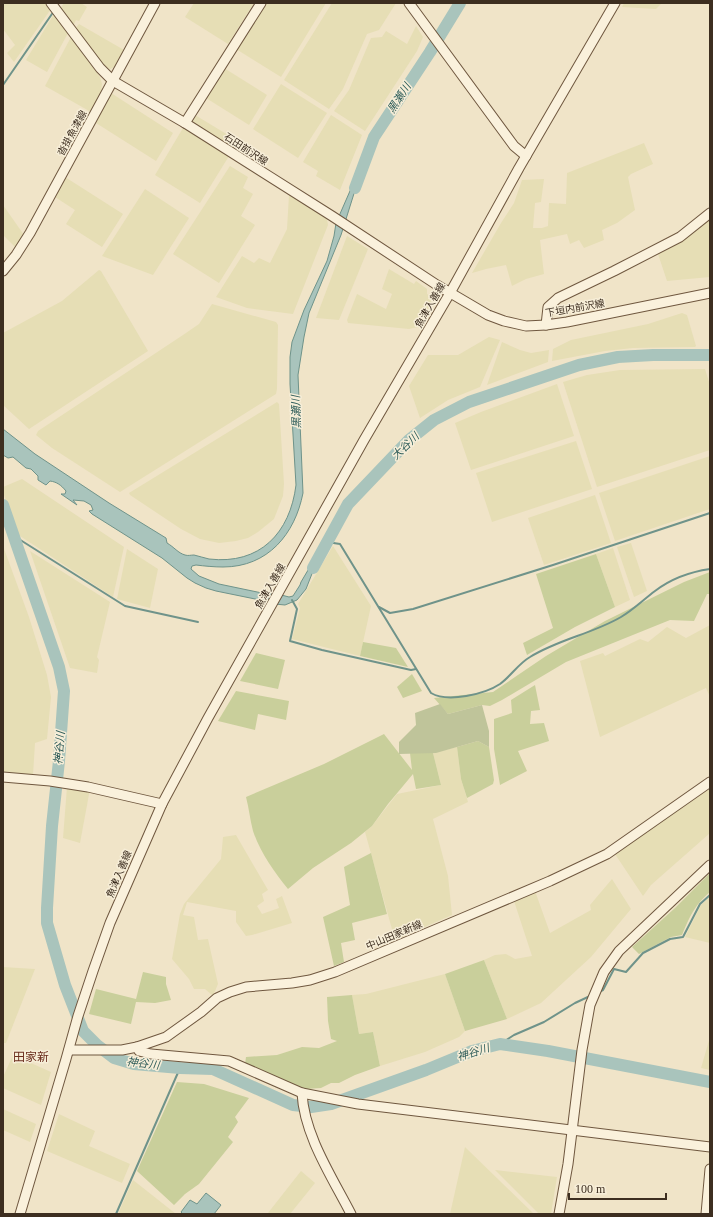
<svg xmlns="http://www.w3.org/2000/svg" width="713" height="1217" font-family="'Times New Roman','Noto Sans JP',serif">
<style>
.farmland{fill:#e6deb5}
.green{fill:#c9cf9b}
.cemetery{fill:#bfc49a}
.water{fill:#a9c4bc;stroke:#6f938a}
.lines{fill:none;stroke-linecap:round;stroke-linejoin:round}
.stream{stroke:#6f938a;stroke-width:2}
.river{stroke:#a9c4bc;stroke-width:12}
.secondary-casing{stroke:#6f573f;stroke-width:11}
.secondary{stroke:#faf1dc;stroke-width:9}
.labels{text-anchor:middle;dominant-baseline:central;stroke-width:3;stroke-linejoin:round;paint-order:stroke}
.street-label{font-size:10px;fill:#3d2e20;stroke:#f7eed8}
.water-label{font-size:11px;font-style:italic;fill:#2f5d5a;stroke:#f7eed8}
.quarter-label{font-size:12px;fill:#6b2e1e;stroke:#f7eed8}
</style>
<rect width="100%" height="100%" fill="#f0e4c8"/>
<!-- farmland -->
<g class="farmland">
<path d="M3 3H46L51 9 14 62 7 53 15 45 3 29Z"/>
<path d="M64 3H81L87 7 79 21 76 20 73 26 60 9Z"/>
<path d="M194 3H254L228 44 185 17Z"/>
<path d="M266 3H326L281 77 236 49Z"/>
<path d="M332 3H396L379 30 367 34 343 89 329 109 284 80Z"/>
<path d="M624 3H662L656 9 622 7Z"/>
<path d="M54 14 68 33 47 72 26 60Z"/>
<path d="M79 24 124 50 114 67 110 69 102 64 75 29Z"/>
<path d="M416 26 423 37 417 51 365 131 334 111 349 90 371 38 382 37 386 31 407 44Z"/>
<path d="M71 37 100 77 102 84 101 93 91 112 45 86Z"/>
<path d="M224 68 267 95 249 125 206 98Z"/>
<path d="M281 84 327 113 298 158 253 129Z"/>
<path d="M111 93 173 133 156 161 96 123Z"/>
<path d="M195 115 238 141 233 149 193 125 191 119Z"/>
<path d="M331 115 362 135 340 190 316 176 318 171 303 162Z"/>
<path d="M183 128 229 156 200 203 155 175Z"/>
<path d="M644 143 653 164 631 174 628 177 635 210 617 223 602 230 604 240 584 248 579 240 570 244 567 234 540 240 544 274 526 279 512 286 506 265 486 269 472 273 501 223 514 203 522 180 544 179 541 202 535 203 533 228H542L548 226 549 203 566 204 567 173Z"/>
<path d="M230 166 248 177 243 188 253 194 241 216 255 225 219 283 173 254Z"/>
<path d="M65 177 123 214 102 247 66 224 75 210 55 197Z"/>
<path d="M145 189 189 218 153 275 102 256Z"/>
<path d="M289 195 327 219 328 225 293 314 247 308 216 297 242 256 254 263 259 258 270 263 287 229Z"/>
<path d="M3 205 24 235 15 247 3 235Z"/>
<path d="M710 218V277L667 281 658 254 683 240Z"/>
<path d="M347 236 368 249 339 320 316 318Z"/>
<path d="M389 269 414 284 416 281 427 289V294L432 297 430 305 418 327 409 329 348 323 347 320 357 294 386 309 392 294 382 289Z"/>
<path d="M99 270 101 271 148 351 29 429 3 405V333L62 301Z"/>
<path d="M212 304 276 322 278 325 277 389 276 394 120 492 52 448 36 435 38 431 183 335 199 324Z"/>
<path d="M682 313 687 315 696 346 695 347 633 348 605 351 552 361 553 349 571 340 648 324Z"/>
<path d="M489 337 500 340 480 387 448 400 420 418 409 386 428 355H458Z"/>
<path d="M502 342 520 350 531 353 549 350 548 362 487 385Z"/>
<path d="M705 369 710 385V450L597 487 563 382 587 375 620 370Z"/>
<path d="M557 384 574 436 471 470 455 423 481 412Z"/>
<path d="M277 402 279 404 284 484 283 496 274 519 258 532 248 538 236 541 219 543 200 539 181 529 130 495 129 493Z"/>
<path d="M576 441 592 489 492 522 476 473Z"/>
<path d="M710 456V509L615 541 599 493Z"/>
<path d="M22 479 124 547 113 597 17 534 3 492V487Z"/>
<path d="M595 495 611 543 544 565 528 518Z"/>
<path d="M631 543 647 591 634 597 617 547Z"/>
<path d="M3 546 29 617 47 675 51 697 47 739 35 743 33 775 3 773Z"/>
<path d="M333 546 371 606 360 656 292 639 300 608 298 604Z"/>
<path d="M613 548 630 600 615 607 596 554Z"/>
<path d="M127 549 158 569 150 608 117 599Z"/>
<path d="M30 551 110 602 97 657 99 660 97 673 70 668Z"/>
<path d="M710 625V697L706 688 600 737 580 661 603 653 605 656 640 639 648 642 667 627 686 638Z"/>
<path d="M457 747 461 779 468 802 433 819 448 876 452 915 395 940 365 832 372 826 397 794 441 785 433 753Z"/>
<path d="M67 787 90 789 80 843 63 838Z"/>
<path d="M710 788V833L651 885 643 896 615 854Z"/>
<path d="M236 835 268 890 262 894 264 901 257 906 262 914 279 908 276 899 282 896 292 923 252 935 246 936 236 922V911L187 902 183 915 194 917 198 940 208 939 218 984 213 996 205 989H194L189 979 172 959 180 914 184 904 221 859 223 837Z"/>
<path d="M612 879 631 909 591 957 541 1003 507 1019 484 960 495 955 506 954 515 959 532 956 514 901 535 891 550 933 591 910 590 905Z"/>
<path d="M710 897V943L685 937 701 905Z"/>
<path d="M3 967 35 969 6 1043H3Z"/>
<path d="M445 974 465 1031 459 1037 425 1052 380 1066 373 1032 359 1034 352 995 366 994Z"/>
<path d="M710 1037V1070L701 1068Z"/>
<path d="M13 1055 51 1072 41 1105 3 1088V1077Z"/>
<path d="M3 1109 36 1124 30 1142 3 1130Z"/>
<path d="M59 1114 95 1131 89 1146 130 1164 122 1183 47 1151Z"/>
<path d="M465 1147 534 1214H450Z"/>
<path d="M495 1170 557 1177 551 1214H539Z"/>
<path d="M301 1171 315 1183 290 1214H269L268 1213Z"/>
<path d="M133 1180 176 1214H118Z"/>
</g>
<!-- green -->
<g class="green">
<path d="M596 554 615 607 575 627 527 655 523 643 553 628 536 574Z"/>
<path d="M710 572V594H707L694 621 670 620 566 662 502 700 490 706 482 705 448 714 434 698 493 692 546 656 605 621 684 582Z"/>
<path d="M363 642 396 648 408 667 360 656Z"/>
<path d="M256 653 285 660 278 689 240 681Z"/>
<path d="M412 674 422 691 403 698 397 687Z"/>
<path d="M535 685 540 710 531 711 530 724 544 723 549 741 518 751 527 771 500 785 494 749V719L512 713 511 700Z"/>
<path d="M236 691 289 701 286 720 258 714 255 730 218 721Z"/>
<path d="M384 734 412 770 410 753H433L441 785 416 789 413 774 388 804 372 826 351 843 313 868 288 889C274 872 260 852 253 831 250 820 249 808 246 797L324 764Z"/>
<path d="M478 741 489 747 494 780 493 784 467 798 461 779 457 747Z"/>
<path d="M371 853 387 914 352 923 355 940 341 943 344 962 334 966 323 917 350 905 344 867Z"/>
<path d="M710 873V892C694 906 690 916 682 935L671 937 639 954 632 947 675 908Z"/>
<path d="M484 960 507 1019 465 1031 445 974Z"/>
<path d="M143 972 166 977V984L171 1000 155 1003 136 1002 131 1024 89 1014 96 989 136 999Z"/>
<path d="M352 995 359 1034 373 1032 380 1066 355 1075 339 1083H331L321 1088 306 1089 271 1078 245 1064 246 1057 277 1055 302 1047 319 1048 337 1041 331 1039 328 1021 327 997Z"/>
<path d="M177 1082 204 1084 249 1098 235 1117 238 1122 228 1137 233 1142 199 1184 185 1194 174 1205 137 1171Z"/>
</g>
<!-- cemetery -->
<path class="cemetery" d="M440 704 448 714 482 705 489 731V747L478 741 436 753 399 754V742L416 725 415 713Z"/>
<!-- water -->
<g class="water">
<path d="M367 152 341 235 309 313 304 337 298 375 303 493C295 534 268 567 223 567 214 567 204 566 196 565L192 566 191 569 199 576 219 584 262 593 270 592 289 597 293 596 300 585 301 582 324 543 306 589 297 600 285 605 264 603 260 600 216 591 206 588 195 583 187 578 162 558 92 514 89 511 93 510 91 505 84 501 73 500 77 505 61 494H65L66 491C61 485 57 482 50 481L46 485 38 480V476L31 469 26 468 13 457 8 458 3 455V429L35 454 109 503 166 538 167 543C174 547 178 553 185 555 188 556 191 555 194 555 199 556 204 558 209 559 260 565 290 533 296 485L290 384V357L292 342 304 310 327 261 334 236 336 223Z"/>
<path d="M206 1193 221 1205 214 1214H183L181 1212 190 1200 197 1204Z"/>
</g>
<g class="lines">
<!-- stream -->
<g class="stream">
<path d="M3 85 54 11"/>
<path d="M14 536 125 606 198 622"/>
<path d="M327 542 340 544 431 693C448 703 485 694 500 684 511 676 518 664 530 657 559 639 592 634 621 617 633 610 643 600 655 591 672 578 689 572 710 569"/>
<path d="M292 600 297 609 290 641 322 650 411 670 416 669"/>
<path d="M379 607 390 613 413 609 553 565 710 513"/>
<path d="M599 992 603 990 614 969 626 972 643 953 670 939 683 937 700 904 710 895"/>
<path d="M500 1044 514 1035 544 1022 575 1003 590 996"/>
<path d="M116 1214 180 1068"/>
</g>
<!-- river -->
<g class="river">
<path d="M355 188 374 137 430 52 460 3"/>
<path d="M3 505 59 667 64 691 59 761 52 826 47 908V923L65 985 83 1031 97 1045 114 1058 134 1064 180 1068 213 1069 293 1105 311 1107 331 1104 426 1070 472 1051 500 1044 548 1051 710 1082"/>
<path d="M313 568 348 504 409 440 434 420 469 402 579 365 618 357 653 355H710"/>
</g>
<!-- secondary casing -->
<g class="secondary-casing">
<g id="secondary">
<path d="M51 3 100 68 113 81 185 123 332 216 437 285 488 315 504 321 526 326 546 325 567 322 710 293"/>
<path d="M409 3 514 146 526 156"/>
<path d="M185 123 261 3"/>
<path d="M3 271 16 255 30 233 155 3"/>
<path d="M546 325 548 307 558 298 614 271 680 237 710 213"/>
<path d="M3 777 50 781 88 787 162 804"/>
<path d="M137 1047 139 1051 151 1054 229 1061 302 1093 358 1104 710 1147"/>
<path d="M69 1050H122L137 1047 166 1037 201 1012 217 998 230 992 246 987 292 983 310 980 335 972 550 881 607 854 710 782"/>
<path d="M302 1093C304 1135 332 1177 351 1214"/>
<path d="M20 1214 66 1059 78 1016 93 971 110 923 162 804 208 718 364 440 450 293 519 168 615 3"/>
<path d="M559 1214 568 1164 582 1050 590 1005 604 972 619 951 710 865"/>
<path d="M706 1214 710 1169"/>
</g>
</g>
<!-- secondary -->
<use href="#secondary" class="secondary"/>
</g>
<g class="labels">
<!-- street labels -->
<g class="street-label">
<text transform="translate(72 133) rotate(-61)">沓掛魚津線</text>
<text transform="translate(246 149) rotate(33)">石田前沢線</text>
<text transform="translate(430 305) rotate(-60)">魚津入善線</text>
<text transform="translate(575 308) rotate(-10)">下垣内前沢線</text>
<text transform="translate(270 586) rotate(-60)">魚津入善線</text>
<text transform="translate(119 874) rotate(-67)">魚津入善線</text>
<text transform="translate(394 935) rotate(-23)">中山田家新線</text>
</g>
<!-- water labels -->
<g class="water-label">
<text transform="translate(399 98) rotate(-57)">黒瀬川</text>
<text transform="translate(296 412) rotate(-92)">黒瀬川</text>
<text transform="translate(405 446) rotate(-44)">大谷川</text>
<text transform="translate(59 748) rotate(-85)">神谷川</text>
<text transform="translate(473 1052) rotate(-17)">神谷川</text>
<text transform="translate(143 1063) rotate(7)">神谷川</text>
</g>
<!-- quarter labels -->
<g class="quarter-label">
<text x="31" y="1057">田家新</text>
</g>
</g>
<!-- border -->
<rect width="713" height="1217" fill="none" stroke="#3d2e20" stroke-width="8"/>
<!-- scale -->
<path d="M569 1193v6h97v-6" fill="none" stroke="#3d2e20" stroke-width="2"/>
<text x="575" y="1193" font-size="12" fill="#3d2e20" stroke="#f7eed8" stroke-width="3" paint-order="stroke">100 m</text>
</svg>
